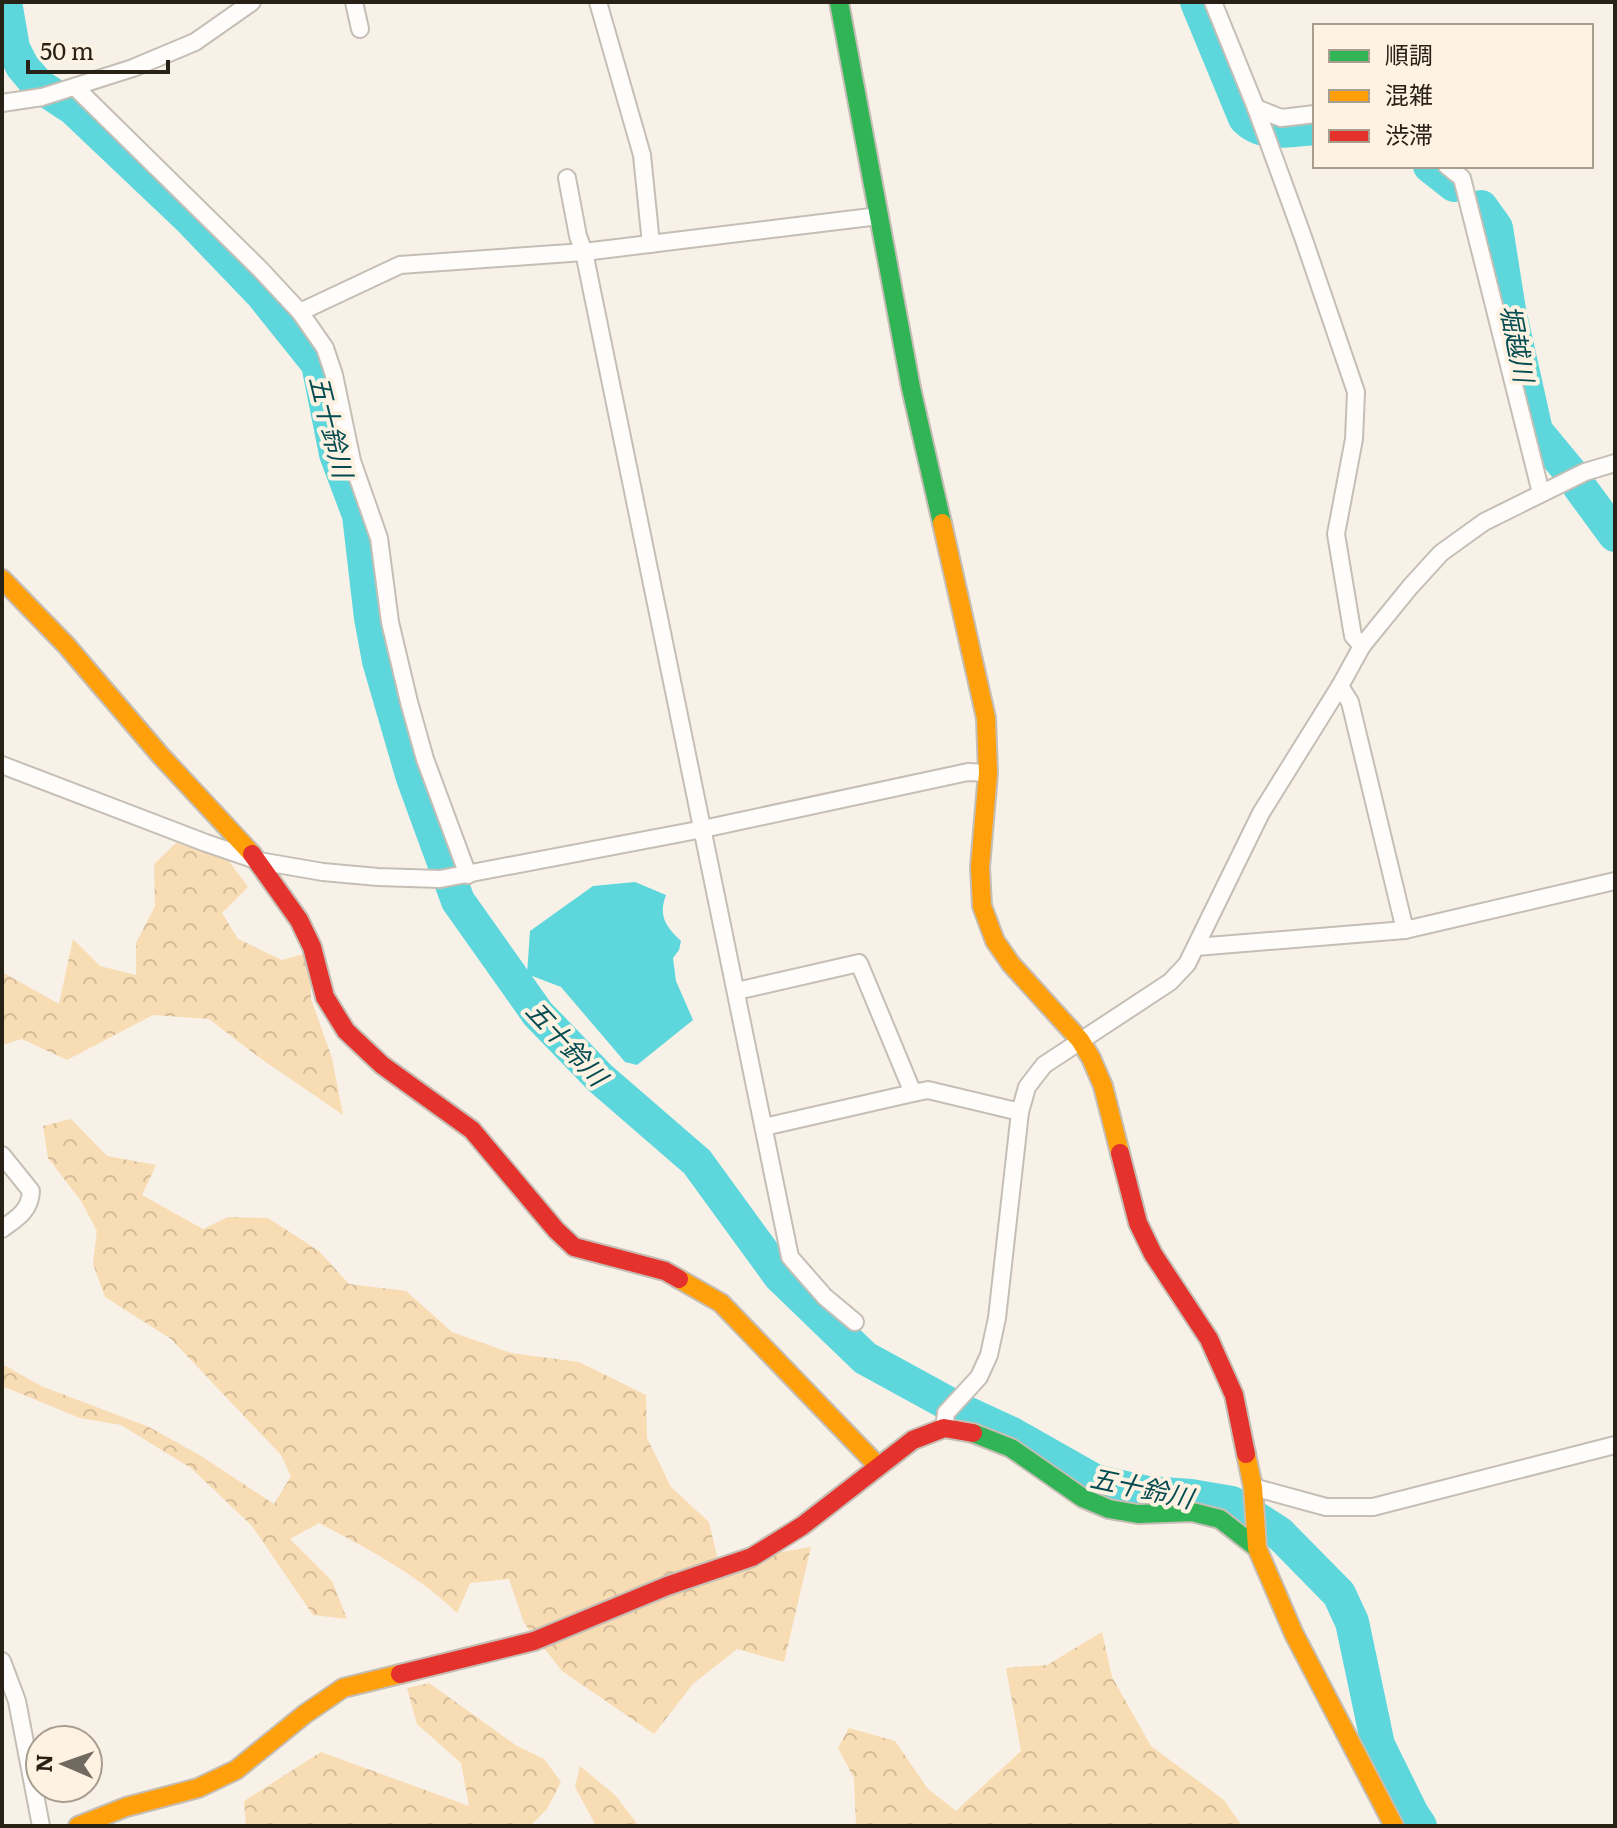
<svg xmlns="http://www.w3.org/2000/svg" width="1617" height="1828" font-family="Literata,'Noto Sans JP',serif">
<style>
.forest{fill:url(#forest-crowns)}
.water{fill:#5dd7dc}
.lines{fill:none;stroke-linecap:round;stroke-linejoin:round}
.river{stroke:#5dd7dc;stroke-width:34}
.street-casing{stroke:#c5beb5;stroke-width:20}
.fast-casing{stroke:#c5beb5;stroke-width:22}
.slow-casing{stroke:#c5beb5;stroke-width:22}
.jam-casing{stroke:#c5beb5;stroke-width:22}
.street{stroke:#fefdfc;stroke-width:16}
.fast{stroke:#30b455;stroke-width:18}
.slow{stroke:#ff9f0a;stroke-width:18}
.jam{stroke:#e5322d;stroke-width:18}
.labels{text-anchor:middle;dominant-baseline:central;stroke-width:8;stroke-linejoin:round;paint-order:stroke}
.water-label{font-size:26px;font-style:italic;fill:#044c51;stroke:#fef2e2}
</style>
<defs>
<pattern id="forest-crowns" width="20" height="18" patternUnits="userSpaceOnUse" patternTransform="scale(2)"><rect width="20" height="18" fill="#f8dcb3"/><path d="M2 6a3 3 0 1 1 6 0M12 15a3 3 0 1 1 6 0" fill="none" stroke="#d5bc99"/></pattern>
</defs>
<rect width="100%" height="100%" fill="#f8f1e8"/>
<!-- forest -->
<g class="forest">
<path d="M176 843 226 857 248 887 222 913 238 939 282 960 310 952 311 999 332 1058 343 1115 260 1058 209 1019 153 1015 67 1060 22 1039 2 1045V972L59 1004 73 939 100 966 136 975V943L155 906 154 864Z"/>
<path d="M71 1119 107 1156 156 1165 142 1195 203 1229 228 1217 268 1218 319 1251 349 1284 406 1291 452 1332 511 1353 579 1362 646 1395 647 1438 671 1487 709 1522 720 1569 764 1555 811 1547 784 1662 737 1649 693 1684 654 1734 562 1671 524 1623 509 1579 470 1583 457 1613C417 1574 368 1549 319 1523L290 1539 332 1581 347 1619 313 1615 252 1526 191 1468 121 1425 80 1418 2 1386V1364L41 1386 149 1427 201 1456 274 1504 291 1476 281 1455 171 1339 105 1297 93 1264 97 1231 81 1201 48 1158 43 1126Z"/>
<path d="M1102 1632 1112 1677 1151 1746 1224 1800 1242 1826H856L854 1778 838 1748 849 1728 895 1741 928 1789 956 1811 1021 1751 1006 1668 1047 1665Z"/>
<path d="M429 1683 517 1746 544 1759 561 1782 547 1809 530 1826H246L244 1801 321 1752 469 1806 461 1763 417 1724 407 1688Z"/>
<path d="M580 1766 615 1795 639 1826H596L575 1787Z"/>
</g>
<!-- water -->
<path class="water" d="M635 882 666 895C658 917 666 926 681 941L679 950 673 958 676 981 693 1020 637 1065 625 1062 561 987 527 974 530 931 593 886Z"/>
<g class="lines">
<!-- river -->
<g class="river">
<path d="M5 2 13 48 22 66 38 85 73 108 190 219 262 294 318 364 336 454 359 515 371 618 379 661 413 778 458 901 538 1014 600 1078 697 1162 780 1276 865 1358 960 1410 1012 1434 1095 1481 1148 1493 1191 1496 1232 1503 1279 1533 1339 1594 1352 1622 1378 1745 1412 1814 1420 1826"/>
<path d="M1197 2 1245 118C1263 137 1291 130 1315 128"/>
<path d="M1430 166 1454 185"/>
<path d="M1481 207 1496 228 1509 310 1536 431 1570 472"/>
<path d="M1579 486 1615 535"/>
</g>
<!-- street casing -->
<g class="street-casing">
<g id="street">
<path d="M354 2 360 29"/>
<path d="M598 2 642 155 651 244"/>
<path d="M1213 2 1256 108 1303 237 1356 392 1354 439 1336 534 1353 636 1362 646"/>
<path d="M75 87 260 269 300 312 325 348 334 375 352 461 379 538 390 622 409 702 425 759 468 875"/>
<path d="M2 103 42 97 133 68 195 42 252 2"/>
<path d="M1256 108 1281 118 1315 114"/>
<path d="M1447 166 1462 178 1541 493"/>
<path d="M567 178 578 236 584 252 790 1257 825 1297 855 1322"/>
<path d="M300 312 400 265 584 252 879 216"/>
<path d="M1340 686 1350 702 1405 930"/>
<path d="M2 765 206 843 259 861 323 872 378 877 440 879 703 829 968 772 988 773"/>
<path d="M1196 947 1405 930 1615 881"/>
<path d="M737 991 859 963 913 1093 764 1127"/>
<path d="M913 1093 928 1090 1020 1112"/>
<path d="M2 1155 31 1191C30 1211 17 1218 2 1229"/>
<path d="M944 1428 946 1413 979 1377 989 1355 997 1318 1020 1112 1027 1087 1044 1065 1170 982 1187 964 1261 813 1340 686 1362 646 1410 587 1441 553 1484 522 1585 472 1615 463"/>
<path d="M1253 1487 1326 1507H1373L1615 1445"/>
<path d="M2 1661 17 1701 41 1826"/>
</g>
</g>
<!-- fast casing -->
<g class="fast-casing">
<g id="fast">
<path d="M839 2 911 388 942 523"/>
<path d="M973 1433 1011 1448 1083 1498 1109 1509 1138 1514 1192 1512 1220 1519 1257 1548"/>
</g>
</g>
<!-- slow casing -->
<g class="slow-casing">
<g id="slow">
<path d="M942 523 986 718 988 773 980 867 982 906 995 941 1011 964 1080 1040 1091 1058 1103 1086 1120 1153"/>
<path d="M2 579 66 645 161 756 252 854"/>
<path d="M679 1279 721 1303 877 1465"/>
<path d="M1246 1454 1253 1487 1257 1548 1294 1634 1394 1826"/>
<path d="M78 1826 126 1807 198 1788 236 1770 305 1714 343 1688 400 1674"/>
</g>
</g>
<!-- jam casing -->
<g class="jam-casing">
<g id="jam">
<path d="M252 854 299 920 312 947 325 997 346 1031 382 1065 472 1130 556 1230 574 1247 665 1271 679 1279"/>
<path d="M1120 1153 1138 1223 1153 1254 1209 1339 1234 1395 1246 1454"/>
<path d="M400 1674 534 1641 667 1586 752 1557 802 1526 913 1440 944 1428 973 1433"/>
</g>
</g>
<!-- street -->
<use href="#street" class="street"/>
<!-- fast -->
<use href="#fast" class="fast"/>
<!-- slow -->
<use href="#slow" class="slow"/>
<!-- jam -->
<use href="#jam" class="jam"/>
</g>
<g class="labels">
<!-- water labels -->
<g class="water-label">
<text transform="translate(1519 343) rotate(79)">堀越川</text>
<text transform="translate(333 426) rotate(76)">五十鈴川</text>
<text transform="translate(568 1042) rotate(47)">五十鈴川</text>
<text transform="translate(1142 1486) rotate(12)">五十鈴川</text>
</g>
</g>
<!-- border -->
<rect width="1617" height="1828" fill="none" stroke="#272116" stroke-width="8"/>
<!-- legend -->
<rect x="1313" y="24" width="280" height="144" fill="#fef2e2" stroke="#a89e90" stroke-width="2"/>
<rect x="1329" y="50" width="40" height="12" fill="#30b455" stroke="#a89e90" stroke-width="2"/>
<text x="1385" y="64" font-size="24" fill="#272116">順調</text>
<rect x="1329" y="90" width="40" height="12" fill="#ff9f0a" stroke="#a89e90" stroke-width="2"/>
<text x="1385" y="104" font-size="24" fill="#272116">混雑</text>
<rect x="1329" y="130" width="40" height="12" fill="#e5322d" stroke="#a89e90" stroke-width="2"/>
<text x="1385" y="144" font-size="24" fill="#272116">渋滞</text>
<!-- north arrow -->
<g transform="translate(64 1764) rotate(272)"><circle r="38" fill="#fef2e2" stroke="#a89e90" stroke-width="2"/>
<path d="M0-6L14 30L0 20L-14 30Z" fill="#706a60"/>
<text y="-12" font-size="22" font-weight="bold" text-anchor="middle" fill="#272116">N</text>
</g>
<!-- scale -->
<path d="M28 60v12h140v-12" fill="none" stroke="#272116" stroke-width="4"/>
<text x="40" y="60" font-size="24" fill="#272116" stroke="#fef2e2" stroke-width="6" paint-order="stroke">50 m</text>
</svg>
